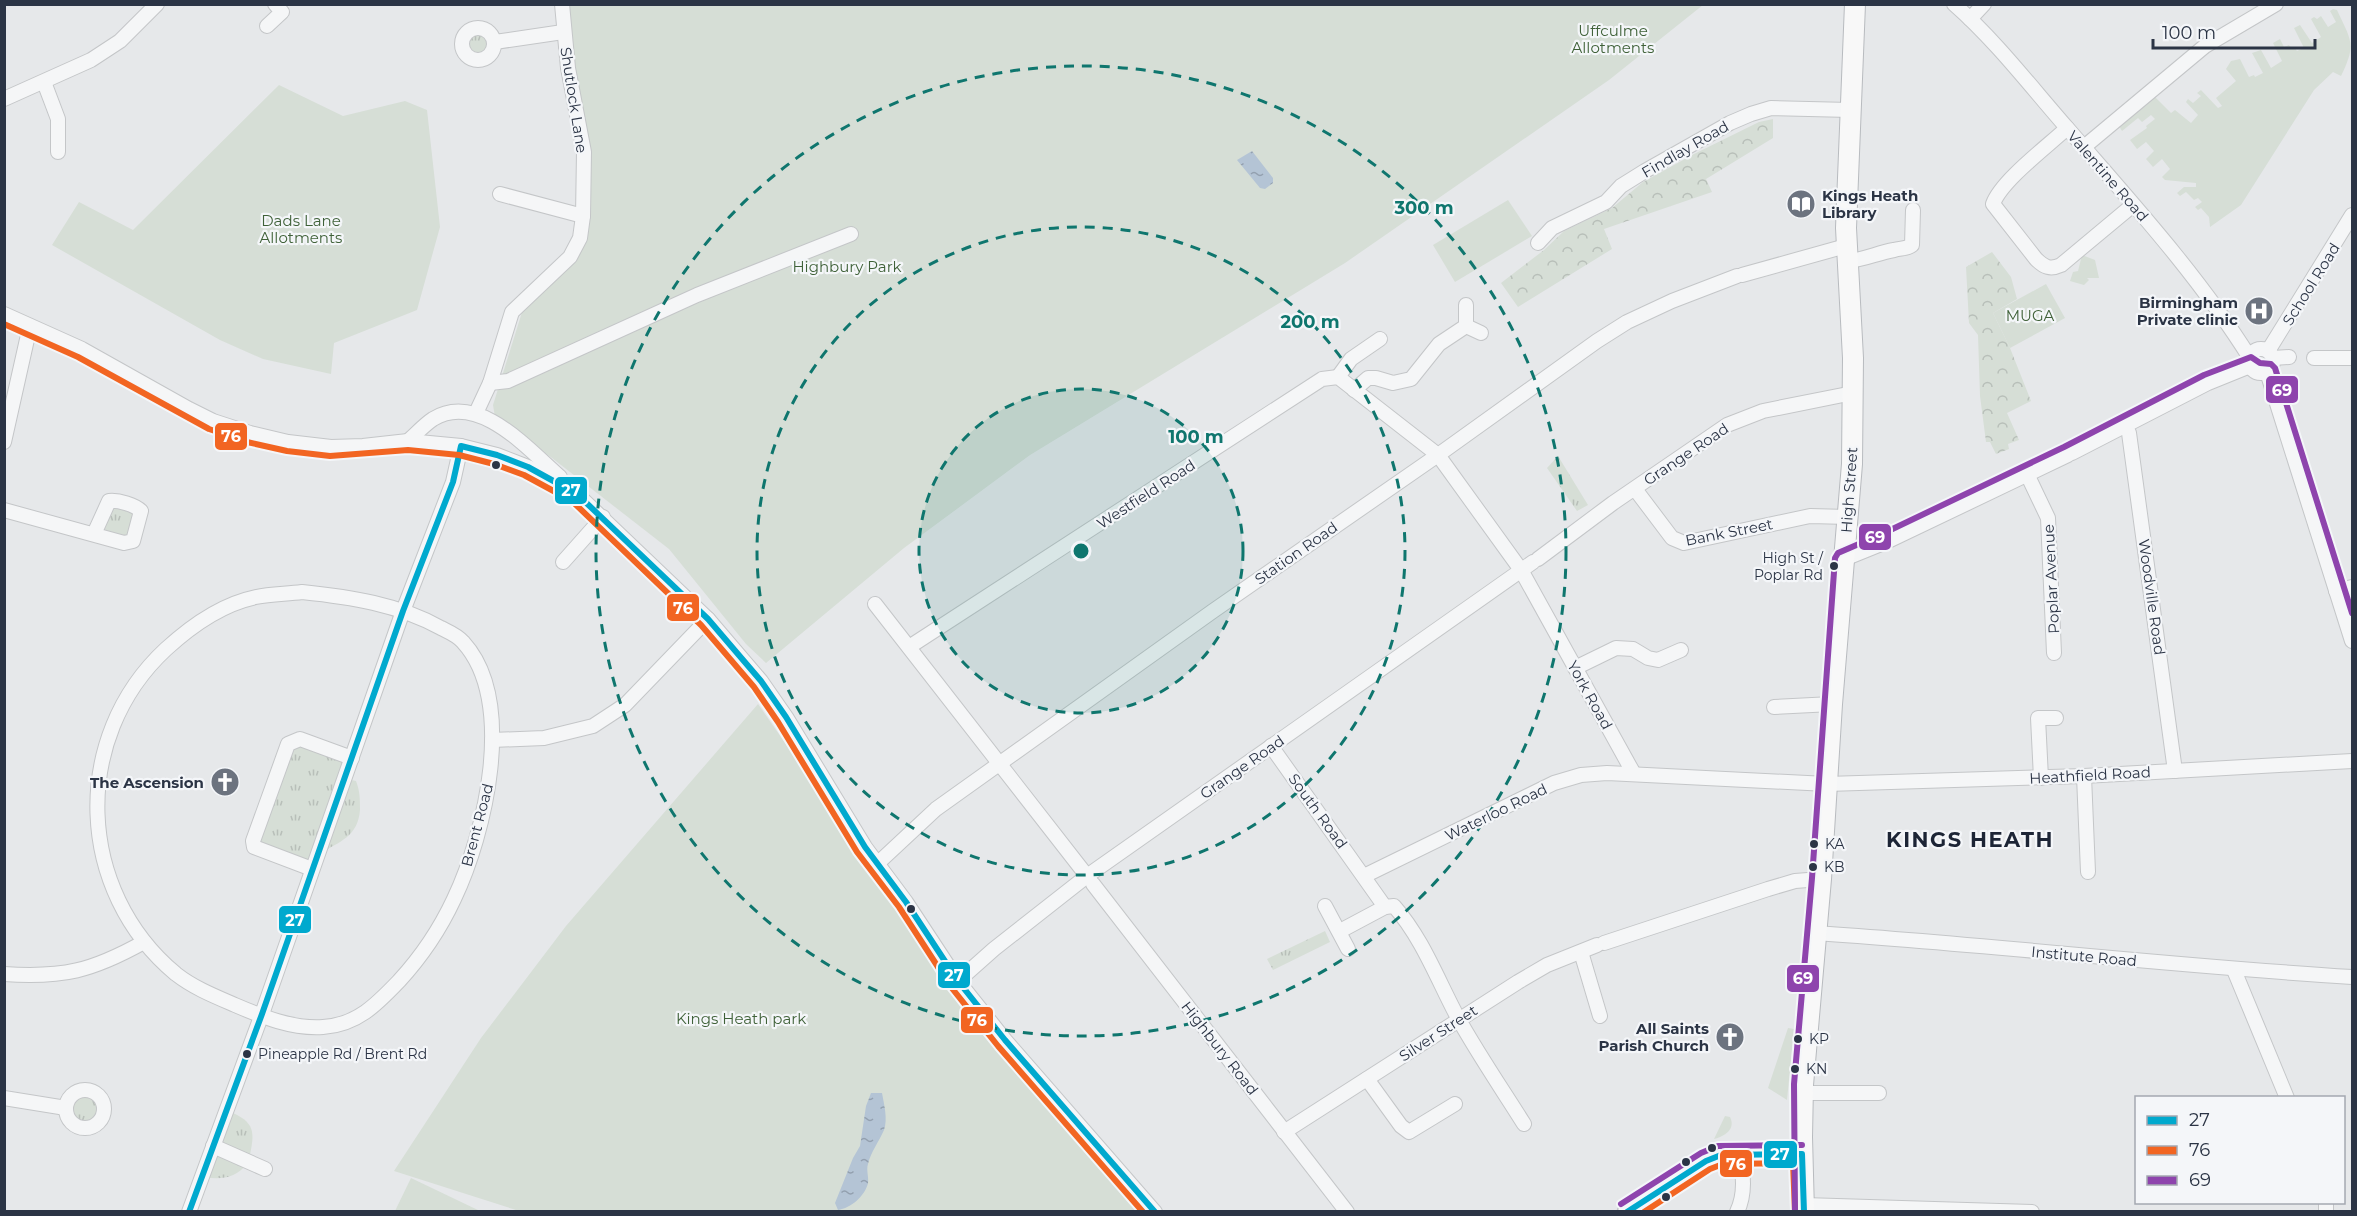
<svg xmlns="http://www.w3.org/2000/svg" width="2357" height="1216" font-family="Montserrat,sans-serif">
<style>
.grass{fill:url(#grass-tufts)}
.forest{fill:url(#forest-crowns)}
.green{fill:#d6ded6}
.water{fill:url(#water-ripples)}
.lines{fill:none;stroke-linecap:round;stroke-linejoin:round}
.minor-casing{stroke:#c4c6c8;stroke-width:16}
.major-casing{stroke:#c2c5c8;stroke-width:19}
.highway-casing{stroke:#b8bbbf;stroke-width:22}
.minor{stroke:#f5f6f7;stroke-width:14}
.major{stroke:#f8f8f8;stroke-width:16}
.highway{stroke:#f8f8f8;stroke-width:20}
.bus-1-casing{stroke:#f4f6f9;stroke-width:10}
.bus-2-casing{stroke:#f4f6f9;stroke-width:10}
.bus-3-casing{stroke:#f4f6f9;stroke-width:10}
.bus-1{stroke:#00a9ce;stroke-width:6}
.bus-2{stroke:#f26522;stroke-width:6}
.bus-3{stroke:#8e44ad;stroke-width:6}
.ring{fill:none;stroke:#0f766e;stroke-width:3;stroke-dasharray:10 8}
.bus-dot{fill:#2b3445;stroke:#f4f6f9;stroke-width:2}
.labels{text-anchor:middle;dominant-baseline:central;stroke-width:4.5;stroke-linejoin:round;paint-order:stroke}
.bus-label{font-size:14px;fill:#2b3445;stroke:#f4f6f9;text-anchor:start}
.park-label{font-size:15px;fill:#3f6138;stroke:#f4f6f9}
.street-label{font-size:15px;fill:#2b3445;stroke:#f4f6f9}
.poi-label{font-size:15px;font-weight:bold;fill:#2b3445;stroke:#f4f6f9;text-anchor:end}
.district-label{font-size:21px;font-weight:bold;letter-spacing:1.5px;fill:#1d2536;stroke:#f4f6f9}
.centre{fill:#0f766e;stroke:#f4f6f9;stroke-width:3}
.ring-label{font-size:18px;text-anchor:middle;font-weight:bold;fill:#0f766e;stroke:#f4f6f9;stroke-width:4.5;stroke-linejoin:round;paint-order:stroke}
.line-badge{stroke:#f4f6f9;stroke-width:2}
.badge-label{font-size:16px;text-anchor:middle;font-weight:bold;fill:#fff}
</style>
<defs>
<pattern id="grass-tufts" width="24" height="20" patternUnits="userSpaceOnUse" patternTransform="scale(1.5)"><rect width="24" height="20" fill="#d6ded6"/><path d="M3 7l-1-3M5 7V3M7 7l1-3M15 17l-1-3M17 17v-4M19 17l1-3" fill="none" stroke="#b8bfb9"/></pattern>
<pattern id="forest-crowns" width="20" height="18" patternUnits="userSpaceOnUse" patternTransform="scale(1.5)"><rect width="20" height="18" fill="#d6ded6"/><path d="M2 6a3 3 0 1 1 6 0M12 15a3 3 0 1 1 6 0" fill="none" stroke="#b8bfb9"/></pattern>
<pattern id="water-ripples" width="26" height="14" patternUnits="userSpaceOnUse" patternTransform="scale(1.5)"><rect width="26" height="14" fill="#b4c4d5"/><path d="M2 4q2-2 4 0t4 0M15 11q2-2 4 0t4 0" fill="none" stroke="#93a0af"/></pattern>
</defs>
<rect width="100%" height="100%" fill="#e6e8ea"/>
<!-- grass -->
<g class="grass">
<circle cx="478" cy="44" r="10"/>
<path d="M1558 456 1588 505 1577 511 1547 468Z"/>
<path d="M115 507 134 514 128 535 122 537 104 529 103 526 110 509Z"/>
<path d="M301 741 348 759 311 867 255 845 290 745Z"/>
<path d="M347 779 356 781C360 791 360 799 360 810 358 836 340 842 320 853Z"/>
<path d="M1325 931 1330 942 1273 970 1267 959Z"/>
<circle cx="85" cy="1109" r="12"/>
<path d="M228 1111C256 1122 255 1132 249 1159L216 1145Z"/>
<path d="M214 1150 247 1164C236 1178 221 1180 204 1177Z"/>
</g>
<!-- forest -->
<g class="forest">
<path d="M1773 119V138L1706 179 1712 192 1604 229 1612 249 1518 307 1501 283 1544 250 1564 231 1612 208 1643 182 1694 154 1759 122Z"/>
<path d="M1992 252 2011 277 2017 299 1993 313 2010 348 2031 401 2007 413 2019 440 2008 444 2009 449 1996 454 1990 442H1986L1980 396 1978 335 1969 323 1966 267Z"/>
</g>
<!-- green -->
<g class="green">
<path d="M568 5H1703L1609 80 1345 263 1030 455 904 548 766 663 746 644 669 549 552 458 495 417 493 405 523 309 550 285 577 255 589 224 591 180 569 31Z"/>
<path d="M2333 9 2337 10C2351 41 2357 43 2341 76L2333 72 2314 90 2241 205 2210 227 2209 217 2201 208 2198 210 2195 207 2202 202 2198 198 2194 200 2186 192 2180 196 2177 193 2184 187H2196V183L2165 180 2162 177 2170 169 2162 159 2153 167 2146 159 2154 151 2146 142 2137 149 2130 140 2147 128 2146 126 2155 119 2151 115 2142 122 2138 118 2122 131 2119 126 2154 96 2171 113 2175 110 2191 123 2198 115 2186 102 2188 99 2193 103 2201 96 2197 93 2201 90 2218 108 2222 106 2216 98 2236 81 2226 69 2231 61 2240 59 2249 77 2254 75 2255 77 2263 73 2252 53 2261 50 2271 68 2282 61 2273 43 2280 39 2284 47 2289 45 2292 49 2294 47 2297 51 2304 48 2294 28 2300 25 2312 43 2321 37 2311 19 2314 17 2317 19 2321 16 2328 27 2336 22 2330 11Z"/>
<path d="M279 85 343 116 405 101 427 110 440 227 417 310 334 343 331 374 263 359 220 340 52 245 79 202 133 230Z"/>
<path d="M1508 200 1532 236 1455 282 1433 245Z"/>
<path d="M2082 255 2095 260 2099 278H2087L2089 280 2084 285 2070 281 2073 272 2078 271Z"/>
<path d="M2046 284 2065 318 2010 348 1993 313Z"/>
<path d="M758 704 980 1023 1026 1079 1142 1211H519L394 1171 481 1038 566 926Z"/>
<path d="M1788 1028 1794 1029 1787 1100 1768 1088Z"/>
<path d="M1725 1116 1730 1117C1736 1129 1725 1136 1714 1139Z"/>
<path d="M411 1178 480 1211H395Z"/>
</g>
<!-- water -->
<g class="water">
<path d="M1252 151 1273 178V183L1265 189 1260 188 1237 160Z"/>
<path d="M871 1093H882C884 1104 888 1119 884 1130 879 1142 871 1151 868 1164 866 1170 869 1177 868 1183 865 1196 851 1208 838 1210L835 1203 853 1158 860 1146 866 1106Z"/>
</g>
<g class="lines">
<!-- minor casing -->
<g class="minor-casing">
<g id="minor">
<path d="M1954 4C1997 42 2031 87 2068 129 2132 203 2198 275 2250 358"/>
<path d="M1970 19 1984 4"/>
<path d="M267 26 282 12 275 4"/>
<circle cx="478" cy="44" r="16"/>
<path d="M495 42 563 32"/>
<path d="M44 82 58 119V152"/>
<path d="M4 99 91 60 120 41 157 4"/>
<path d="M2067 128C2048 146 2001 181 1993 204L2036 259C2044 267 2050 270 2061 265L2133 205"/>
<path d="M2084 147 2205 46 2276 4"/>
<path d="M500 194 583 216"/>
<path d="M1538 243 1552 228 1606 202 1621 186 1645 171 1730 123 1751 114 1771 108 1850 110"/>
<path d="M1847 261C1864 260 1877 253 1894 250 1901 248 1907 249 1912 245L1913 210"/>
<path d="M1742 275 1846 246"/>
<path d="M1466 305V326L1481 333"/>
<path d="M4 314 82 349 189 409 213 421 250 433 288 442 331 447 363 446 408 441 461 446 497 455 528 467 577 494 708 619 761 681 786 717 865 847 906 902 958 981 1005 1040 1155 1212"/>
<circle cx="2261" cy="361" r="12"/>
<path d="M2268 351 2352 215"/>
<path d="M2273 358 2289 357"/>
<path d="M2314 358H2352"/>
<path d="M2267 372 2352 641"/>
<path d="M1338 377 1351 359 1380 339"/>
<path d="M490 383 508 381 697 295 851 234"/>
<path d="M1354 390 1368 378H1376L1393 383 1411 379 1439 344 1466 326"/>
<path d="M476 413 490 383 512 312 570 257 580 238 583 216 584 152 568 68 562 4"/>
<path d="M2125 424 2129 433 2175 771"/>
<path d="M408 441C416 434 424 425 433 419 478 391 528 449 560 477"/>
<path d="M4 442 30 326"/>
<path d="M2072 453 2208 383 2250 366"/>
<path d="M2027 474 2048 518 2054 653"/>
<path d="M1635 489 1672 538 1684 543 1810 516 1848 517"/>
<path d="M4 510 124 543 133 541 141 511C135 505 119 500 109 501L94 534"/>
<path d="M1538 559 1613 503 1727 425 1763 411 1853 393"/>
<path d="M1844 559 1886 542 2068 455"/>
<path d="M563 562 603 517"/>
<path d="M2336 591 2352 587"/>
<path d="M302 592C350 597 398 604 441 628 449 632 457 635 463 642 517 701 485 834 454 899 440 929 422 956 399 981 377 1004 357 1025 323 1027 292 1029 263 1017 235 1005 214 996 194 988 176 974 76 891 70 738 166 649 191 626 222 604 256 597 271 594 287 594 302 592Z"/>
<path d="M875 604 1087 876"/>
<path d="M909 647 1322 379 1338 377 1438 455 1521 570 1634 774"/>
<path d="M1575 668 1616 648 1633 649 1648 658 1658 660 1681 650"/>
<path d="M1774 707 1832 704"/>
<path d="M492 740 544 738 593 726 625 705 708 619"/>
<path d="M1271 746 1385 907"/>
<path d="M2084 776 2088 872"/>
<path d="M2041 778 2038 718H2056"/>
<path d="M877 864 936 809 1213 611 1438 455 1597 341 1627 322 1672 301 1737 276"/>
<path d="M312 869 254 847 253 841 288 744 300 739 352 758"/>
<path d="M1364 876 1554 783 1581 775 1607 773 1827 784 2084 776 2352 761"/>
<path d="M1093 884 1347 1212"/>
<path d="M1325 906 1348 949"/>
<path d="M1340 931 1385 907 1394 906C1423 939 1438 981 1458 1018 1478 1054 1502 1089 1524 1124"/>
<path d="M1816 933C1995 945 2173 966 2352 977"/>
<path d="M1604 943 1768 889 1795 881 1821 879"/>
<path d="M1581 952 1600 1016"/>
<path d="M2234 970 2287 1098"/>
<path d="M4 974C63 978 92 971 144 942"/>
<path d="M958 981 994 949 1087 876 1533 562"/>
<path d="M1367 1079 1401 1126 1409 1132 1455 1104"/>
<circle cx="85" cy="1109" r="19"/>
<path d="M1803 1093H1879"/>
<path d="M4 1098 66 1108"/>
<path d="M1284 1132 1518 982 1547 965 1597 945"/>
<path d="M213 1146 265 1169"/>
<path d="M1804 1205 2032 1212"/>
<path d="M189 1212 262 1014 403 611 453 482 461 446"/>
<path d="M1737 1212C1746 1193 1743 1174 1740 1154"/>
<path d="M2326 1212V1202"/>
</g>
</g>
<!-- major casing -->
<g class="major-casing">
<path id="major" d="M1626 1212 1706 1161 1721 1155 1802 1154"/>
</g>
<!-- highway casing -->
<g class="highway-casing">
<path id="highway" d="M1804 1212 1802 1137 1803 1085 1821 879 1832 704 1852 464 1853 358 1846 228 1855 4"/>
</g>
<!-- minor -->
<use href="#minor" class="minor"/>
<!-- major -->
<use href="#major" class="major"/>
<!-- highway -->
<use href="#highway" class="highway"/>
<!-- bus-1 casing -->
<g class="bus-1-casing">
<g id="bus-1">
<path d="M189 1212 262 1014 403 611 453 482 461 446 497 455 528 467 577 494 708 619 761 681 786 717 865 847 906 902 958 981 1005 1040 1155 1212"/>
<path d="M1627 1212 1706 1161 1721 1155 1802 1154 1804 1212"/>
</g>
</g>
<!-- bus-2 casing -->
<g class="bus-2-casing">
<g id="bus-2">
<path d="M4 324 78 357 209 429 247 442 287 451 330 456 408 450 459 455 494 464 524 475 572 501 701 625 754 687 778 722 857 852 899 907 951 987 998 1046 1143 1212"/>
<path d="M1644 1212 1710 1169 1723 1164 1793 1163 1795 1212"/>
</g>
</g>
<!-- bus-3 casing -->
<g class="bus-3-casing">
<g id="bus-3">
<path d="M1621 1204 1701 1153 1718 1146 1802 1145"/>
<path d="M1795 1212 1794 1084 1812 878 1835 558 1838 553 1882 534 2064 447 2204 375 2251 357 2260 363 2271 364 2275 368 2352 613"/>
</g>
</g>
<!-- bus-1 -->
<use href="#bus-1" class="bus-1"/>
<!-- bus-2 -->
<use href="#bus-2" class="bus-2"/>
<!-- bus-3 -->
<use href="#bus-3" class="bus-3"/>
</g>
<!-- distance rings -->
<circle cx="1081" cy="551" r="162" fill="#0f766e" fill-opacity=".12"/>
<g class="ring">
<circle cx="1081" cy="551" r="162"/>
<circle cx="1081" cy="551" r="324"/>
<circle cx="1081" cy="551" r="485"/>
</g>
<!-- icons -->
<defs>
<g id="library-disc" transform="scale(1.5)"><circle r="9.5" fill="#6c737f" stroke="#f4f6f9"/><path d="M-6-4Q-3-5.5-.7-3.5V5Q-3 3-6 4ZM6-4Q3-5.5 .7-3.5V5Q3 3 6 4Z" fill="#fff"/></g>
<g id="hospital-disc" transform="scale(1.5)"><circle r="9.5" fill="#6c737f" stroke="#f4f6f9"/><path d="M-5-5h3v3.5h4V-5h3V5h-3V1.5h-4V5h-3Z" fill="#fff"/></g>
<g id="church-disc" transform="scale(1.5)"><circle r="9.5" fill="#6c737f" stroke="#f4f6f9"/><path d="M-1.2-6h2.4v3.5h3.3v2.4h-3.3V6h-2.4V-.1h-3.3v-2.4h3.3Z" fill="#fff"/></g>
</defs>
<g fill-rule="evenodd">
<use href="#library-disc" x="1801" y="204"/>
<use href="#hospital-disc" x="2259" y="311"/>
<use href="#church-disc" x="225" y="782"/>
<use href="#church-disc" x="1730" y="1037"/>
</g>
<!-- markers -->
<g class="bus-dot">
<circle cx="496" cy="465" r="5"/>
<circle cx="1834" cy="566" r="5"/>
<circle cx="1814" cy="844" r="5"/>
<circle cx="1813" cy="867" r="5"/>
<circle cx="911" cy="909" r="5"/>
<circle cx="1798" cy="1039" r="5"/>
<circle cx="247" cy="1054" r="5"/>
<circle cx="1795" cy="1069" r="5"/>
<circle cx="1712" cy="1148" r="5"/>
<circle cx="1686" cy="1162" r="5"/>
<circle cx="1666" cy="1197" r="5"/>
</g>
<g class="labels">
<!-- bus labels -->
<g class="bus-label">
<text x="1823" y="558" text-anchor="end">High St /<tspan x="1823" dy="17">Poplar Rd</tspan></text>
<text x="1825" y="844">KA</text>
<text x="1824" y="867">KB</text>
<text x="1809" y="1039">KP</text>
<text x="258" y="1054">Pineapple Rd / Brent Rd</text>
<text x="1806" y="1069">KN</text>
</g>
<!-- park labels -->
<g class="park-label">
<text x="1613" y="30">Uffculme<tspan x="1613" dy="17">Allotments</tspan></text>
<text x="301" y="220">Dads Lane<tspan x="301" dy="17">Allotments</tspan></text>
<text x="847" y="266">Highbury Park</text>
<text x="2030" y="315">MUGA</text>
<text x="741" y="1018">Kings Heath park</text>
</g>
<!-- street labels -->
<g class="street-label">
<text transform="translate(574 100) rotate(81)">Shutlock Lane</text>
<text transform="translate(1685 149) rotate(-30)">Findlay Road</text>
<text transform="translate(2108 176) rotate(49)">Valentine Road</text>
<text transform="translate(2311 284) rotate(-58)">School Road</text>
<text transform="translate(1686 454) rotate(-34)">Grange Road</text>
<text transform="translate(1849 490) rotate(-86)">High Street</text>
<text transform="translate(1146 494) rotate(-33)">Westfield Road</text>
<text transform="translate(1729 532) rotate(-11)">Bank Street</text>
<text transform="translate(1296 553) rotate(-35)">Station Road</text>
<text transform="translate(2051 579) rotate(-93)">Poplar Avenue</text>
<text transform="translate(2152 597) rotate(82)">Woodville Road</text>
<text transform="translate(1590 695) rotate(61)">York Road</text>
<text transform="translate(1242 767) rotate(-35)">Grange Road</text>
<text transform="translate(2090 775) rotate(-3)">Heathfield Road</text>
<text transform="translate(1318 811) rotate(54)">South Road</text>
<text transform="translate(1496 812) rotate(-26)">Waterloo Road</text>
<text transform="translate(477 825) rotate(-75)">Brent Road</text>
<text transform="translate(2084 956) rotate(5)">Institute Road</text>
<text transform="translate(1438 1033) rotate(-33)">Silver Street</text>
<text transform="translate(1220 1048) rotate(52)">Highbury Road</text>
</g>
<!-- poi labels -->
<g class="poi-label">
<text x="1822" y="195" text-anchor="start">Kings Heath<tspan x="1822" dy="17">Library</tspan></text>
<text x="2238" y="302">Birmingham<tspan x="2238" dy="17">Private clinic</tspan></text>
<text x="204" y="782">The Ascension</text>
<text x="1709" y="1028">All Saints<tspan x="1709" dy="17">Parish Church</tspan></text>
</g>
<!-- district labels -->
<g class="district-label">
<text x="1970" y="839">KINGS HEATH</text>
</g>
</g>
<circle cx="1081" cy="551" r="9" class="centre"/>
<g class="ring-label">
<text x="1424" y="214">300 m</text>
<text x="1310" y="328">200 m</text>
<text x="1196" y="443">100 m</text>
</g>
<g class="line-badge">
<rect x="2265" y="375" width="34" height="29" rx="6" fill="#8e44ad"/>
<rect x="214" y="422" width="34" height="29" rx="6" fill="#f26522"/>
<rect x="554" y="476" width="34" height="29" rx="6" fill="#00a9ce"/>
<rect x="1858" y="523" width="34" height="28" rx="6" fill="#8e44ad"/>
<rect x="666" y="593" width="34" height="29" rx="6" fill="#f26522"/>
<rect x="278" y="905" width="34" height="29" rx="6" fill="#00a9ce"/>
<rect x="937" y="961" width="34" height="28" rx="6" fill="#00a9ce"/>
<rect x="1786" y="964" width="34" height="29" rx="6" fill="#8e44ad"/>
<rect x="960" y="1006" width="34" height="28" rx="6" fill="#f26522"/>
<rect x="1763" y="1140" width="35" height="29" rx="6" fill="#00a9ce"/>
<rect x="1719" y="1149" width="34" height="29" rx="6" fill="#f26522"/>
</g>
<g class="badge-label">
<text x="2282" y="396">69</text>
<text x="231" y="442">76</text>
<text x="571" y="496">27</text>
<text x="1875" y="543">69</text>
<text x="683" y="614">76</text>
<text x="295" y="926">27</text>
<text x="954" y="981">27</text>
<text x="1803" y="984">69</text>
<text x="977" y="1026">76</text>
<text x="1780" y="1160">27</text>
<text x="1736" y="1170">76</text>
</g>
<!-- border -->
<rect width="2357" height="1216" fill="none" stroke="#2b3445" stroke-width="12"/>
<!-- legend -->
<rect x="2135" y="1096" width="210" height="108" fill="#f4f6f9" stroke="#a4a8b1" stroke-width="1.5"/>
<rect x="2147" y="1116" width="30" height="9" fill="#00a9ce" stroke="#a4a8b1" stroke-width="1.5"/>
<text x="2189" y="1126" font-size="18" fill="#2b3445">27</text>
<rect x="2147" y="1146" width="30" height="9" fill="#f26522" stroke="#a4a8b1" stroke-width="1.5"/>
<text x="2189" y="1156" font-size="18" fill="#2b3445">76</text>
<rect x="2147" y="1176" width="30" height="9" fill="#8e44ad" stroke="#a4a8b1" stroke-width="1.5"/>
<text x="2189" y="1186" font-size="18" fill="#2b3445">69</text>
<!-- scale -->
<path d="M2153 39v9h162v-9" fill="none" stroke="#2b3445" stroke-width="3"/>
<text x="2162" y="39" font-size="18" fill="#2b3445" stroke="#f4f6f9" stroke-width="4.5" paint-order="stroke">100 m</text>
</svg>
